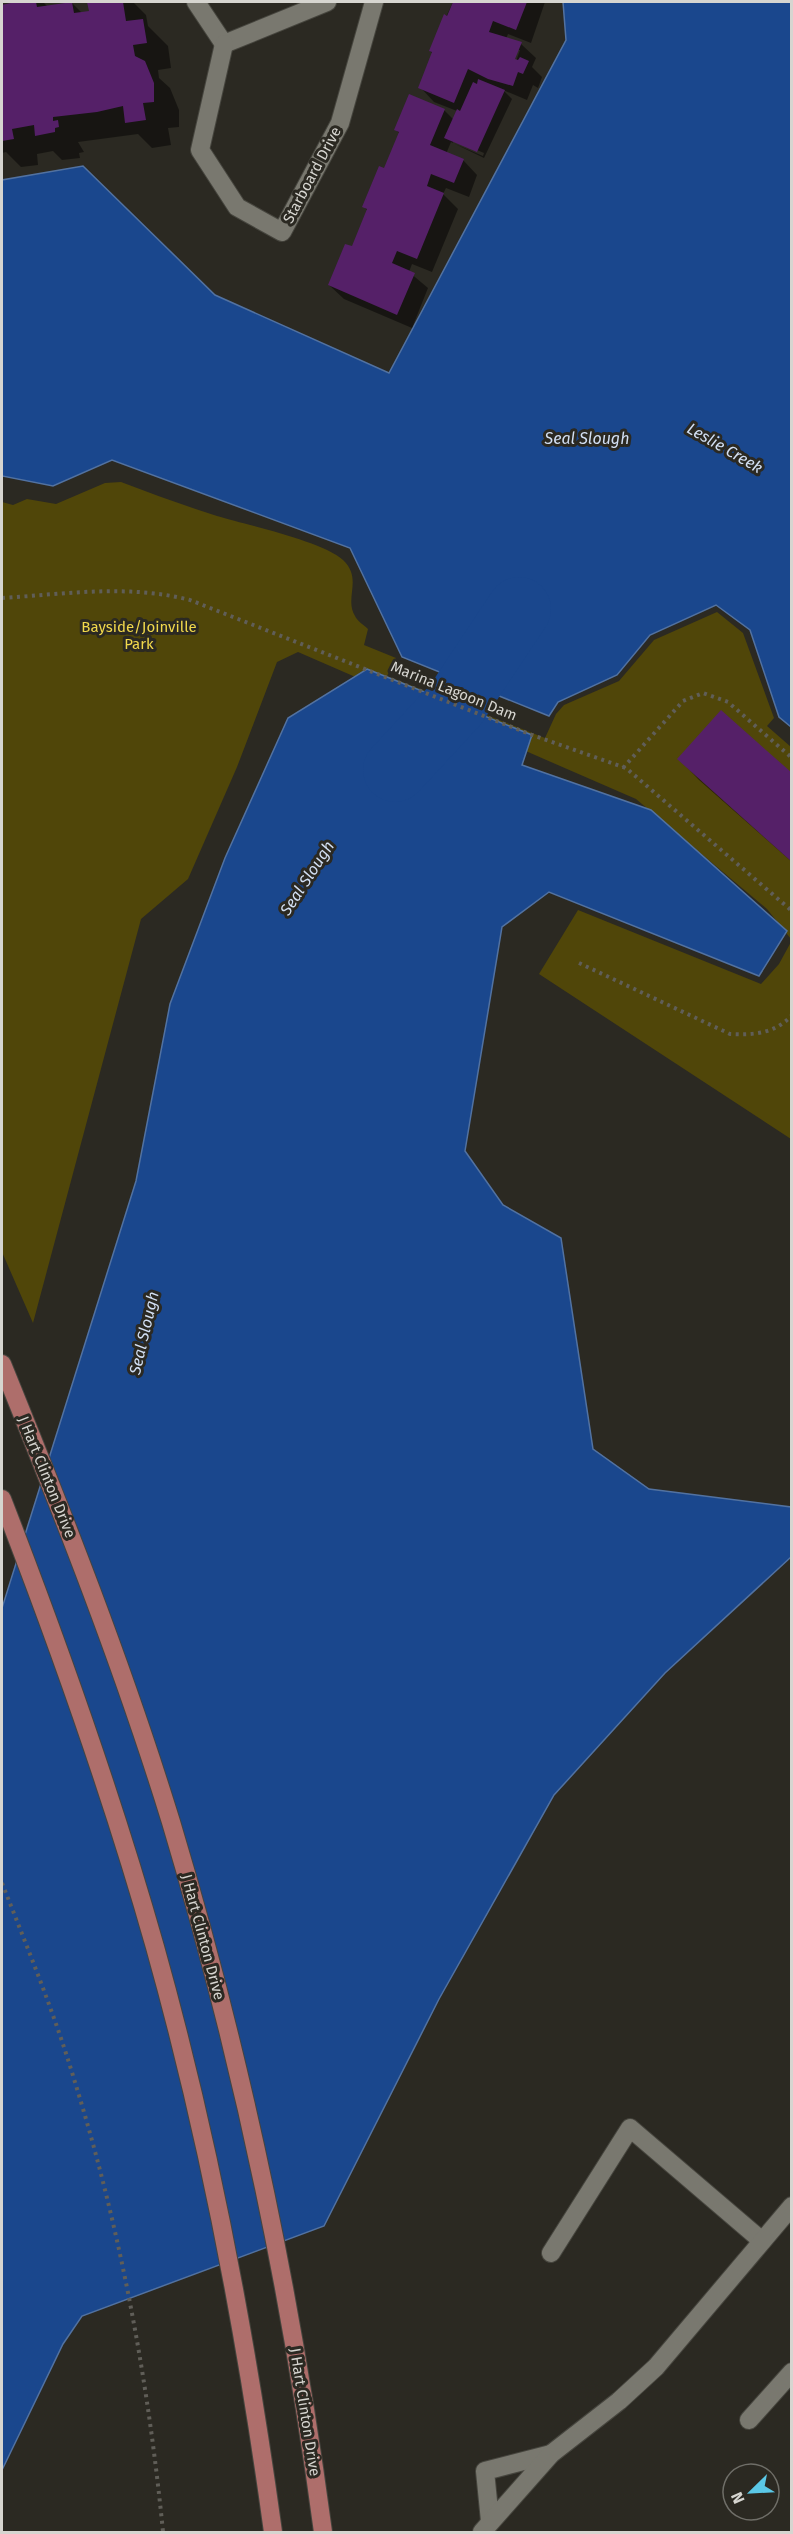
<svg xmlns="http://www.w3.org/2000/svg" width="793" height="2534" font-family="'Fira Sans',sans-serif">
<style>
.green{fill:#504609}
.water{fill:#1a478d;stroke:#5272a1;stroke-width:1.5}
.shadow{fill:#0007;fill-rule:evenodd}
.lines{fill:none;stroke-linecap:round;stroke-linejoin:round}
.river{stroke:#1a478d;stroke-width:64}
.building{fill:#552068}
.service-casing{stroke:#46453e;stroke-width:20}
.minor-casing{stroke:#46453e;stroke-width:20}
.primary-casing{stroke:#46453e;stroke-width:20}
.path{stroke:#605e58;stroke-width:4;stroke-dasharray:3 4.5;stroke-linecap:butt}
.service{stroke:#79786f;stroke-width:18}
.minor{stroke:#79786f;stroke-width:18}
.primary{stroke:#ae6e6b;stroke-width:18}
.labels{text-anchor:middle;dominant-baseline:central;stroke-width:6;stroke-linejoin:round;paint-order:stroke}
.street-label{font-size:15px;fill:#d6d5d0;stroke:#2b2922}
.park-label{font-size:15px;fill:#f1d84b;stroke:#2b2922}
.water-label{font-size:16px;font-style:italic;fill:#d2dff3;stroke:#2b2922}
</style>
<rect width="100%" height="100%" fill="#2b2922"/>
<!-- green -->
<g class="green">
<path d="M121 482C153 494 185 506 217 516 247 525 322 541 343 560 363 579 344 598 355 616 357 621 364 625 368 629L364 645 396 658 387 676 545 738 556 714 564 705 619 681 654 640 717 612 743 633 774 718 767 726 791 747V939L767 909 636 799 298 652 277 662 237 767 188 879 141 919 33 1323 2 1252V502L13 505 27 499 56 504 105 483Z"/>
<path d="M578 910 761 984 779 964 791 942V1139L539 974Z"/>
</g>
<!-- water -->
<g class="water">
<path d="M563 2H791V727L779 717 750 630 716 605 650 635 617 675 558 702 549 716 402 657 350 548 112 460 53 486 2 476V180L83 166 215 295 389 373 566 40Z"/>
<path d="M367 669 532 735 522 765 651 810 787 931 759 976 549 892 502 927 465 1151 503 1205 561 1238 593 1449 649 1489 791 1507V1557L665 1673 554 1795 439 1999 324 2226 82 2316 63 2344 2 2470V1608L136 1181 170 1004 225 858 288 718Z"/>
</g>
<!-- shadow -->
<g class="shadow">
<path d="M16 2H43L47 6 72 3 82 13 90 12 89 2H133L146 15 148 26 168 46 171 68 158 70 159 78 170 88 179 110V127L168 128 171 145 152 148 138 134 78 142 84 152 79 153 80 158 62 160 53 151 37 154 38 165 21 167 6 152 2 153V7L17 4Z"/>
<path d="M453 2H545L531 43 508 34 506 39 521 44 536 58 532 67 542 77 538 88 533 85 527 100 503 90 512 99 484 158 451 142 446 154 463 160 477 175 469 197 446 188 443 194 458 209 432 272 412 264 409 272 428 288 412 328 344 299 329 285 352 248 368 211 363 206 385 170 400 134 396 130 444 110 454 120 457 111 434 102 420 87 433 54 430 51ZM517 50H520L514 67 511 66ZM453 140 484 153 483 156 453 143Z"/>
<path d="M679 759 792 775V862L699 780Z"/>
</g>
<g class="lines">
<!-- river -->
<path class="river" d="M395 770 456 704 519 609"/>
</g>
<!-- building -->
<g class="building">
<path d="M15 2H36L37 7 72 2 74 13 89 11 87 2H123L126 21 143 19 147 43 133 45 135 56 145 61 154 83V102L143 103 146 120 125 123 123 106 97 112 53 117V121L58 120 59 127 55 128V132L35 136 34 125 12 129 14 139 2 141V5Z"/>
<path d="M453 2H527L516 30 493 21 489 32 522 42 515 59 518 60 520 57 529 61 523 74 518 72 513 86 488 79 468 69 454 103 418 88 432 52 429 51 444 14 447 16Z"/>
<path d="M478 79 505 90 477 152 444 138 457 109 460 111 473 82 477 84Z"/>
<path d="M409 94 445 109 430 145 464 159 454 183 431 174 427 186 444 193 417 259 397 251 392 263 415 273 397 315 328 285 345 244 352 246 367 209 362 207 379 166 384 168 399 132 394 130Z"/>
<path d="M721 710 792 773V862L677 759Z"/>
</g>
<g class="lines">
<!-- service casing -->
<g class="service-casing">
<g id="service">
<path d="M551 2253 630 2128 762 2241"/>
<path d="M749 2420 792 2372"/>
</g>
</g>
<!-- minor casing -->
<g class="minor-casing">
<g id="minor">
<path d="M196 2 224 44 327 2"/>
<path d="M224 44 200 150 237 207 282 232 340 123 374 2"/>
<path d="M490 2521 485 2471 551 2454"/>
<path d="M482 2532 551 2454 619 2401 656 2367 792 2206"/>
</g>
</g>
<!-- primary casing -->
<g class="primary-casing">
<g id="primary">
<path d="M2 1364C63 1514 123 1666 171 1822 241 2055 291 2292 323 2532"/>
<path d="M2 1499C59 1646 112 1795 155 1947 209 2139 246 2335 273 2532"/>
</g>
</g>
<!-- path -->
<g class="path">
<path d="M2 598C65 594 128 584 190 600L532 735 626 768 792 911"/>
<path d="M623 768 683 701 703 693 728 702 792 758"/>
<path d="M579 963 730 1034C753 1035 775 1034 792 1015"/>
<path d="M2 1883C27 1947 54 2012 74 2079 120 2227 148 2379 163 2532"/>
</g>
<!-- service -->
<use href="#service" class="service"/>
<!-- minor -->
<use href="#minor" class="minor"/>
<!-- primary -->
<use href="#primary" class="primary"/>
</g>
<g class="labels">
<!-- street labels -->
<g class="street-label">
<text transform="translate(312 175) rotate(-62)">Starboard Drive</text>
<text transform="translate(454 691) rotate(22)">Marina Lagoon Dam</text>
<text transform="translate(47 1477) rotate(68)">J Hart Clinton Drive</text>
<text transform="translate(203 1937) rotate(75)">J Hart Clinton Drive</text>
<text transform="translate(305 2412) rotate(81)">J Hart Clinton Drive</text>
</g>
<!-- park labels -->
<g class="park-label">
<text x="139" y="627">Bayside/Joinville<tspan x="139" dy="17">Park</tspan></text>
</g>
<!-- water labels -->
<g class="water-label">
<text x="587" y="438">Seal Slough</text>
<text transform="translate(725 448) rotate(30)">Leslie Creek</text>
<text transform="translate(307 878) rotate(-57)">Seal Slough</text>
<text transform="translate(144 1333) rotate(-77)">Seal Slough</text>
</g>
</g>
<!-- border -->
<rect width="793" height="2534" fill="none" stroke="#d6d5d0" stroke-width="6"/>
<!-- north arrow -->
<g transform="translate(751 2492) rotate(246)"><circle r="28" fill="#2b2922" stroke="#6f6e68" stroke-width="1.5"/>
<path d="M0-4.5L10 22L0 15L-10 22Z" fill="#5bc8e7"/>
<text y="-9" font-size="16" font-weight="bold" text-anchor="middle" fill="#d6d5d0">N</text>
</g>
</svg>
